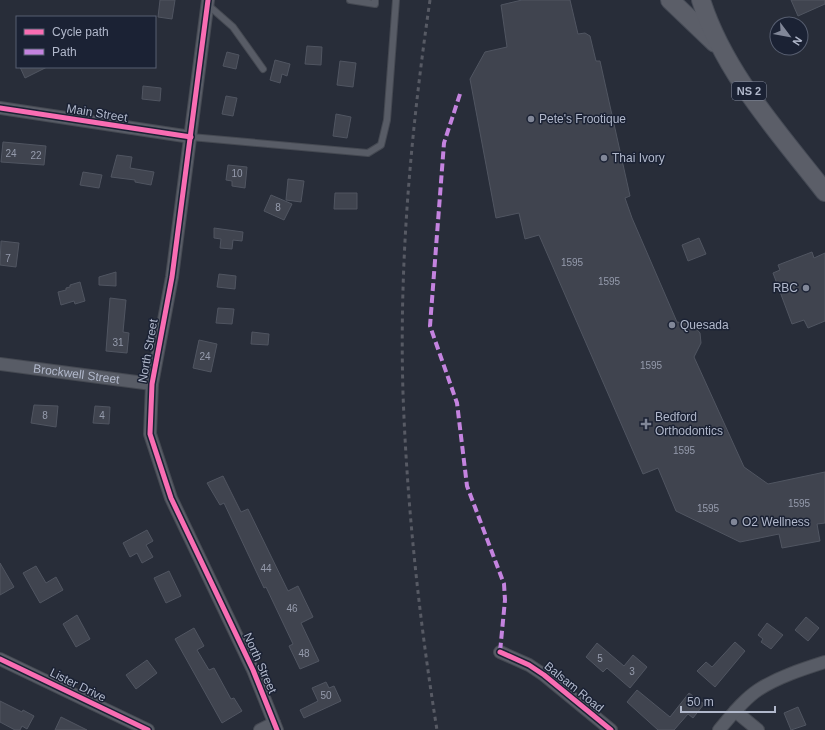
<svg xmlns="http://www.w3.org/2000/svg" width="825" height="730" font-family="Helvetica,sans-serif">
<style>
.building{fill:#40444f;stroke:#505561}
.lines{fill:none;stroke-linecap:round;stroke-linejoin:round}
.service-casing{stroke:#454952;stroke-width:8}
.minor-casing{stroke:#454952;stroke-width:14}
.primary-casing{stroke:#454a55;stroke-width:20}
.service{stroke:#585c66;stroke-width:6}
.minor{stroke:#585c66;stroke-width:12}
.primary{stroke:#5b5e68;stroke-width:18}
.rail{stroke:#575a64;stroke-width:3;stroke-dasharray:4 4;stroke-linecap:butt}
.quiet{stroke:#c483df;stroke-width:4;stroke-dasharray:8 4;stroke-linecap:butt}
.cycleway-casing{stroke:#1b2234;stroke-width:8}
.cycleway{stroke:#f96db3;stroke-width:5}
.poi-dot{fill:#818798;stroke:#1b2234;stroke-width:1.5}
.labels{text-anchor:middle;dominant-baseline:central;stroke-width:3;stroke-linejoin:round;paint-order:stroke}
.number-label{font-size:10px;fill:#959bac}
.shield{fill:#1b2234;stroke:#848b9e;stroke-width:1}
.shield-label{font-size:11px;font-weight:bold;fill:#b1b8cb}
.street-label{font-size:12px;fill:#b1b8cb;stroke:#1b2234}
.poi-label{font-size:12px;fill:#b1b8cb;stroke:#1b2234;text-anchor:start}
</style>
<rect width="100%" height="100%" fill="#282d39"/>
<!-- building -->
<g class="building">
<path d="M160 0H175L172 19 158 17Z"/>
<path d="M522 0H570L578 34 585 33 590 36 596 61H600L630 196 625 198 632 218 677 322 693 325 700 333 701 343 694 357 744 467 768 484 825 472V523L817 524 820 541 782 548 779 534 740 542 676 511 658 468 643 474 539 235 525 239 519 213 496 218 470 79 485 52 507 47 501 5Z"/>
<path d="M791 0H825V4L798 16Z"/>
<path d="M307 46 322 47 321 65 305 64Z"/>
<path d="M227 52 239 55 236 69 223 66Z"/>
<path d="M275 60 290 64 287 76 282 74 280 83 270 80Z"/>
<path d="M340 61 356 63 353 87 337 85Z"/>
<path d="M20 67H47L25 78Z"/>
<path d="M143 86 161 88 160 101 142 99Z"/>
<path d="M226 96 237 98 233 116 222 114Z"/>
<path d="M336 114 351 117 347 138 333 136Z"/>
<path d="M3 142 46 146 44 165 1 162Z"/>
<path d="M117 155 132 157 130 168 154 172 151 185 135 182V180L111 177Z"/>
<path d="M228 165 247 167 245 188 232 186V181L226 180Z"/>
<path d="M83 172 102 175 99 188 80 185Z"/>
<path d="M288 179 304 181 301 202 286 200Z"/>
<path d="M335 193H357V209H334Z"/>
<path d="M271 195 292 204 284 220 264 211Z"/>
<path d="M214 228 243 232 242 241 233 240 232 249 220 248 221 239 214 238Z"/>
<path d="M699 238 706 254 688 261 682 245Z"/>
<path d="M1 241 19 243 16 267 0 265Z"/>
<path d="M812 252 814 258 825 253V321L808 328 804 320 792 324 773 273 780 270 778 265Z"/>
<path d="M116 272V286L99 285V277Z"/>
<path d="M219 274 236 276 235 289 217 287Z"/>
<path d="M80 282 85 301 75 304 74 301 61 305 58 292 66 290V288L70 287V285Z"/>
<path d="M110 298 126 300 123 332 129 333 127 353 106 351Z"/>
<path d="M218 308 234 309 232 324 216 323Z"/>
<path d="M252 332 269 334 268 345 251 344Z"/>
<path d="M199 340 217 344 211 372 193 368Z"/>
<path d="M34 405 58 406 56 427 31 423Z"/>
<path d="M95 406 110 407 109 424 93 423Z"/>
<path d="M223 476 241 512 248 509 288 591 298 586 313 617 301 623 319 661 300 669 289 646 293 644 266 587 264 588 224 503 220 505 207 483Z"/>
<path d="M147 530 153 541 146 545 153 557 142 563 137 553 130 557 123 543Z"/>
<path d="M0 563 14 587 0 595Z"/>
<path d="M36 566 46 583 56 577 63 590 40 603 23 573Z"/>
<path d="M169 571 181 596 166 603 154 578Z"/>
<path d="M77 615 90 639 76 647 63 624Z"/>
<path d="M806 617 819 628 808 641 795 630Z"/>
<path d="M767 623 783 635 771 649 761 642 763 639 758 635Z"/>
<path d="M194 628 204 646 197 650 209 670 214 668 231 699 234 698 242 711 222 723 175 639Z"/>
<path d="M735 642 745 651 715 687 697 671 706 662 712 667Z"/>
<path d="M597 643 624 666 633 655 647 667 630 688 607 668 603 672 586 657Z"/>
<path d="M147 660 157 673 136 689 126 675Z"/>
<path d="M326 682 329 688 334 686 341 701 304 718 300 710 318 701 312 688Z"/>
<path d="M637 690 670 717 689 693 704 704 693 718 688 714 674 730H658L627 702Z"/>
<path d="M0 701 22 712 23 710 34 716 27 729 22 726 20 730H15L0 722Z"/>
<path d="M798 707 806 725 791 730 784 713Z"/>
<path d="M61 717 87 730H55Z"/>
</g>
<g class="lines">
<!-- service casing -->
<g class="service-casing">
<g id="service">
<path d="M350 0 375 4V0"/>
<path d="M208 5 233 27 263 69"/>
<path d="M191 137 368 153 381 145 387 120 396 0"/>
</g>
</g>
<!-- minor casing -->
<g class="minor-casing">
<g id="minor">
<path d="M208 0 172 277 152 384 150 434 171 498 253 670 277 730"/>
<path d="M0 108 191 137"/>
<path id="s1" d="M0 364 152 384"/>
<path d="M500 652 529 665 544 675 611 730"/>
<path d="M0 659 148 730"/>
<path d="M735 711 758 730"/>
<path d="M260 730 274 723"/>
<path d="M719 730C731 716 743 700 758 690 778 677 803 669 825 662"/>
</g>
</g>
<!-- primary casing -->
<g class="primary-casing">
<g id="primary">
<path d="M670 0 715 43"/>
<path d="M701 0C724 73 779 133 825 192"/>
</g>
</g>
<!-- service -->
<use href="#service" class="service"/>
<!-- minor -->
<use href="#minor" class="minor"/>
<!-- primary -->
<use href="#primary" class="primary"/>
<!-- rail -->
<path class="rail" d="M430 0C411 130 399 262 403 393 407 506 419 618 437 730"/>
<!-- quiet -->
<path class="quiet" d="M460 94 444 143 430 326 457 403 467 486 504 584 505 600 500 652"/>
<!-- cycleway casing -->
<g class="cycleway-casing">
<g id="cycleway">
<path d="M208 0 172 277 152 384 150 434 171 498 253 670 277 730"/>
<path d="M0 108 191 137"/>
<path d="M500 652 529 665 544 675 611 730"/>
<path d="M0 659 148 730"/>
</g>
</g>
<!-- cycleway -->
<use href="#cycleway" class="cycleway"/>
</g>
<!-- markers -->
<g class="poi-dot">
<circle cx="531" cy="119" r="4"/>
<circle cx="604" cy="158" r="4"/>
<circle cx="806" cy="288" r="4"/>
<circle cx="672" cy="325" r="4"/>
<path d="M644 418h4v4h4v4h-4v4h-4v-4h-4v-4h4z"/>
<circle cx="734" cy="522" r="4"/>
</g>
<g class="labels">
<!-- number labels -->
<g class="number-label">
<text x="11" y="153">24</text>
<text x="36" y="155">22</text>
<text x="237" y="173">10</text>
<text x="278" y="207">8</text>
<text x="8" y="258">7</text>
<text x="572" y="262">1595</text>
<text x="609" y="281">1595</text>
<text x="118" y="342">31</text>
<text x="205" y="356">24</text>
<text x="651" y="365">1595</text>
<text x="45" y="415">8</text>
<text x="102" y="415">4</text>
<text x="684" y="450">1595</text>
<text x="799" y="503">1595</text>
<text x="708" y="508">1595</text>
<text x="266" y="568">44</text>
<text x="292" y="608">46</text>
<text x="304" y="653">48</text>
<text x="600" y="658">5</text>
<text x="632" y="671">3</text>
<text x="326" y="695">50</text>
</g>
<!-- shield labels -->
<rect class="shield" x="732" y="82" width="34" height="18" rx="3"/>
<g class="shield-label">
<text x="749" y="91">NS 2</text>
</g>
<!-- street labels -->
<g class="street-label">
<text transform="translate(97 113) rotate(9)">Main Street</text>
<text transform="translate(148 351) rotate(-80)">North Street</text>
<text stroke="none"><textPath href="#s1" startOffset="77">Brockwell Street</textPath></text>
<text transform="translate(260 663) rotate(66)">North Street</text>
<text transform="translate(78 685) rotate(26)">Lister Drive</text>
<text transform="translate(574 687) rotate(39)">Balsam Road</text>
</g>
<!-- poi labels -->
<g class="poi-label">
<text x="539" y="119">Pete's Frootique</text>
<text x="612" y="158">Thai Ivory</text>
<text x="798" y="288" text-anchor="end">RBC</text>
<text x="680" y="325">Quesada</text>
<text x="655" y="417">Bedford<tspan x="655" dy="14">Orthodontics</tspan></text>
<text x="742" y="522">O2 Wellness</text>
</g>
</g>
<!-- legend -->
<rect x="16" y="16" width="140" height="52" fill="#1b2234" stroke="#575e70"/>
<rect x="24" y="29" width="20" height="6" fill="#f96db3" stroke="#575e70"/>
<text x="52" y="36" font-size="12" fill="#b1b8cb">Cycle path</text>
<rect x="24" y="49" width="20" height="6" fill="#c483df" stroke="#575e70"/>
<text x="52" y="56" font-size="12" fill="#b1b8cb">Path</text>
<!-- north arrow -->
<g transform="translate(789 36) rotate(122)"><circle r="19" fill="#1b2234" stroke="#575e70"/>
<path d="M0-3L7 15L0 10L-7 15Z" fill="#818798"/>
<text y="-6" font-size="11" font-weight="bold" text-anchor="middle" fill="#b1b8cb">N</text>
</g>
<!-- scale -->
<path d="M681 706v6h94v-6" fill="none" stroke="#b1b8cb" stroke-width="2"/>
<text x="687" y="706" font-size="12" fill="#b1b8cb" stroke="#1b2234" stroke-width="3" paint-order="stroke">50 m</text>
</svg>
